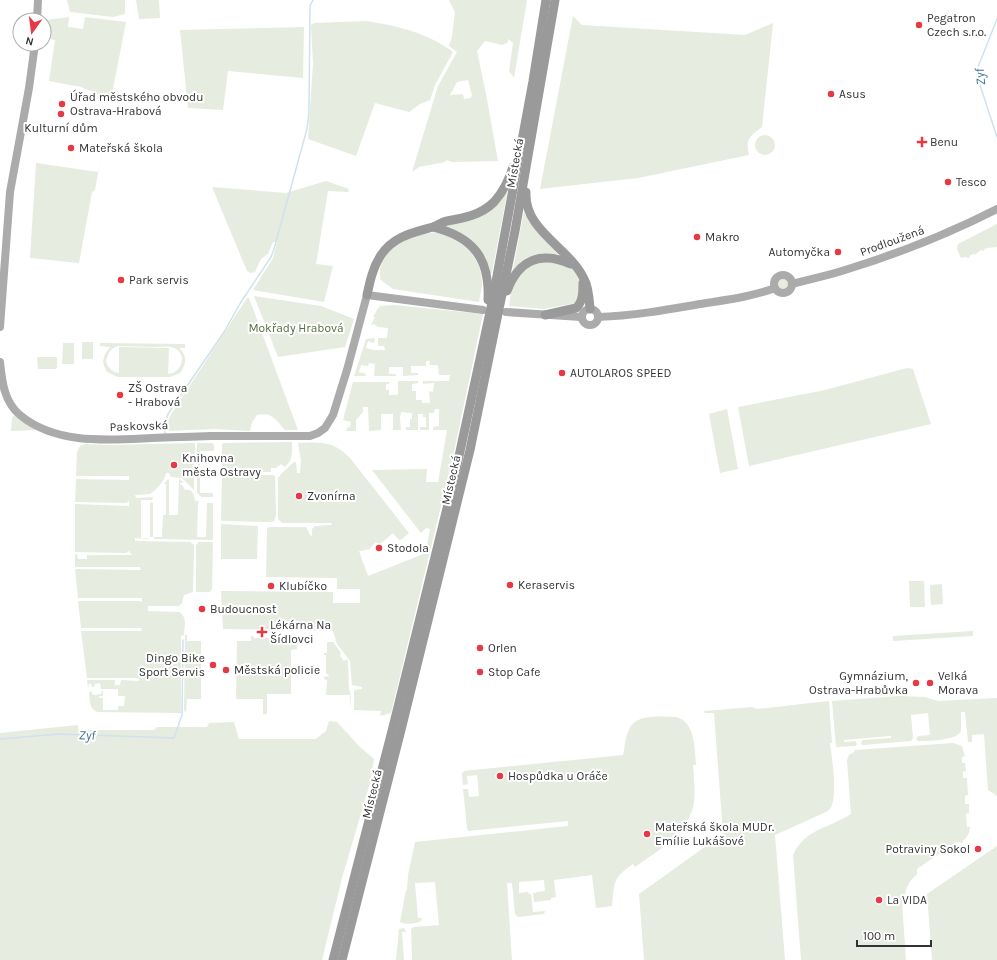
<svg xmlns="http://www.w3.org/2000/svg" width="997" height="960" font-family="Karla,sans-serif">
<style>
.green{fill:#e6ecdf;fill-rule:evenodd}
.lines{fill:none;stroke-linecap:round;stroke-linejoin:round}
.stream{stroke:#cfe2ee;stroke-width:1.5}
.major{stroke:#ababab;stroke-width:8}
.highway{stroke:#9a9a9a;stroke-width:9}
.poi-dot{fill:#e63946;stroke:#fff;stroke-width:1.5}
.labels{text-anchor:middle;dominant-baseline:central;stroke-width:4;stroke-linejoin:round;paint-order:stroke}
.poi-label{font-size:12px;fill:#333;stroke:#fff;text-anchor:start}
.street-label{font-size:12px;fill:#333;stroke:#fff}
.park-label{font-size:12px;fill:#56703f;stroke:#fff}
.water-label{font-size:13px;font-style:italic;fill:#3f7597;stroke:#fff}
</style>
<rect width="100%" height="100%" fill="#fff"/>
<!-- green -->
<g class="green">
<path d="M67 0H125V14L113 17 70 12Z"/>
<path d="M136 0H159L160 18 139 19Z"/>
<path d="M449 0H527L514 78 509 71 513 43 508 39V42L502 45 485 41 477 51 486 94 498 161 451 162 447 160 445 162 419 167 412 172 438 86 457 52 449 46 452 36 455 12ZM468 80 472 96 470 98 464 99 463 94 450 95 457 82Z"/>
<path d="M573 16 582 25 745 35 773 23 762 127C750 136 745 139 749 155L638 178 540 189Z"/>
<path d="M69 17 68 27 83 29 85 17 126 22 111 99 81 87 49 81 55 40 44 38V22L46 20Z"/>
<path d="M367 21C397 26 428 33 453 52L435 85 430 100 420 104 409 112 375 103 356 156 308 139 313 64 311 25 314 23Z"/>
<path d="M304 27 303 78 228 71 223 110 188 108 180 30Z"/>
<path d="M110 106 95 190 92 192 79 263 30 258 36 163 98 172Z"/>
<circle cx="765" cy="145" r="10"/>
<path d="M326 181 349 189 348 192 328 191 316 264 333 266 324 302 253 290 273 258 277 242H273L268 254 261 259 255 272 251 273 247 271 212 187 286 193Z"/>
<path d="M508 188 492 273H490C479 244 473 238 443 226L466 221Z"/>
<path d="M524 211 535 228 560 254 539 256 512 274Z"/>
<path d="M997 224V247L987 248 986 249 985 248 984 251 981 250 979 252H978L975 255 974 253 972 255H970L969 258 964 257 961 258 957 249 958 244Z"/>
<path d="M439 232C464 237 481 258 482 283 482 289 480 295 479 302L393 289 381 280C375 264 392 246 405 240 416 235 428 233 439 232Z"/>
<path d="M539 260 572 267C581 279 583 290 576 303L544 309 509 306 512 286 522 269Z"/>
<circle cx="783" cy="284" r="5"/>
<path d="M254 296 321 306 354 319 345 347 278 357Z"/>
<path d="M247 298H249L298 430H285C275 420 273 412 257 415L252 422 250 431 215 429 167 431V424L170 416Z"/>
<path d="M395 305 483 314 454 452 391 713 380 716 381 711 354 710V691L355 690 362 689V687L352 685 350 661 337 644 333 631 223 629 221 591 333 592V603H360V589H337V578L266 577 267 528 270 527H306L310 535 312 536V529L315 526 332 525 331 523H282L278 519V478L282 473 294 462H296L297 473H300L301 461 298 443C321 442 333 441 350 458L409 533 402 539 399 540 393 533 379 545 376 542 370 548 371 549 359 551 368 576 426 553 430 529 426 528 421 533 372 470 427 469 426 482H438L447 430H433V427L439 426V409H435L434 413H429V430H420V427H426V417H423V414H418V430H406V427H410V419H412V413L401 412 400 418 401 430H393V414H381V430L369 431 368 407H363V412L356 420V431H346L348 427H350L351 422 343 420 353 382H389V384H386V390H389V395H398V381H418V383L412 384V391H416V400H421V397L422 403H430L429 391 433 392 434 383 423 384V381H449L450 375H439L438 365H429L430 361H426V366H411V373H418V375L403 376V367H389V374H396V376H374L375 364 369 363 368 366 361 365 359 372 366 374 365 376H354L366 339 375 338 374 343 368 341 366 348 374 350H385L384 346H378V338H387L388 328 378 327 374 324 371 325 375 317H373L378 308 380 306Z"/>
<rect x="82" y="342" width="11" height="17"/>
<path d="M63 343H74V364H62Z"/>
<path d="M100 343 185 344V348H179C187 355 187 364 180 373L170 377H118L113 375 107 372 104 366 103 361 105 354 110 347 100 346ZM118 346C130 346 143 347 155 347 160 347 166 346 171 347 187 350 185 372 168 374L169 348 119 347V373C112 372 108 368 106 361 108 354 110 348 118 346Z"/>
<path d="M38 357H56L57 358V367L56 369H38L37 358Z"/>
<path d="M907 368 913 369 931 424 749 466 738 407 825 390Z"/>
<path d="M727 409 738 469 720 473 709 414Z"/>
<path d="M14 415 33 427 35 430 11 431 12 418Z"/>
<path d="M292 442C292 452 293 460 285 467L281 464 276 468H271V472H263L262 468H258V472H256V468H247V472H222V445L223 443Z"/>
<path d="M195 443 194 490 182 478 171 477 169 473H166C165 481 156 490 150 494L135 495 136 498 153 497 152 500H141V538H148V537H150V502L153 503V537H148V539L135 538V541L190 542 194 545 193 592 184 595 182 603 179 606H148V611L179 612C188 617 184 627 184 635L181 636V713L97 712C89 708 90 701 89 693L91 691 93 695 101 694 102 691H103V696H99V698H103V710H118V706H124L125 696H118V689H101L100 683 95 684 94 687H92L91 684H89L88 688 87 680H115V685H120L121 680 139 681V678H87L81 631H141L142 628H81L78 601H139L142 602V598H78L75 569 141 570 140 567H75V554H77L78 559H87V555H132L129 551 126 553 75 552V504L129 506V501L126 503 75 502 76 479 129 480V476H76L77 452 80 446 85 444 109 445Z"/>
<path d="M197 443H212L214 445V451H200V493H213V497H201L197 492Z"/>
<path d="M222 474 272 475 275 476 276 515 274 521 271 522 221 521Z"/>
<path d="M171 479 169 480V515H178L179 479 184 482 180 483V484L183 486 185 490H190L194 495 195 501H199L198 503 197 537H206L207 503H213V540L154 539V537H162L163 515H166V484H164L167 480Z"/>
<path d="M221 524 258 526 257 559H221Z"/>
<path d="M199 542H213L212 589 210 592H196V545Z"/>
<path d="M909 581H924L925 607H910Z"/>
<path d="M942 584 943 604 931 605 930 585Z"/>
<path d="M973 631V636L893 641V636Z"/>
<path d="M185 635H187V641H201V699H187L186 713 184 710Z"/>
<path d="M251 636H253L254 638H275V636H277L278 642H296L297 649 291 650V694H267V714H263V699H236L237 641H251Z"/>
<path d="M327 642H333L341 653 340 656 344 661 347 659 348 662 349 688 351 697V710L350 695H326L327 680 324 679V677L329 676 328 674H326V655H324V653H327Z"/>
<path d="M899 696 925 697 938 701 997 698V796L988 790 984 734 972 735V742H968L965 712H961V731C956 741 929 741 918 741L916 739 918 736 930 735 928 713 911 715 913 738 911 741 863 745 861 744 862 740 891 738V736L844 740V742L855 741 857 744 856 746 836 747 832 701Z"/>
<path d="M829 701 832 743H830C832 759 837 791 832 805 831 808 829 810 826 812L775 835 785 960H644L639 894 723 834 714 713H705L704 711 752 707 757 709C781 707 805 703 829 701Z"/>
<path d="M676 717C695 721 695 749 696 765H693C696 804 698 820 663 843L665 846 635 867 633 864C611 879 615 883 612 906L596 908 592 875 554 880 556 897 551 898V900L534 902 533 892 534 893H536V892L545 891 544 880 519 882V893L528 892 529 894H531V892L533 912 545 911 544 914 518 917 515 914 512 883H507L512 960H412L411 929 414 927 439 925 435 882 415 883 418 918H422L421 921C416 924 405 925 400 922L406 890H407L408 875 415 842 568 826V821L468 831 467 828 463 789H468L469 797 479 796 477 775 467 776 468 784 463 785 462 774 464 771 623 755C625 747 625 737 629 730 635 713 662 717 676 717Z"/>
<path d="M329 721 337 722 359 746 374 759 370 783 342 878 322 960H0V733L78 725V730H154L157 727H207L209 723 234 722 239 739H316L326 731Z"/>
<path d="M953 743 962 746 965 756 962 757V763H965L966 771 963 772V778H967L968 795 965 796V804H969V813L966 814 967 827H970L969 833 962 843 956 842 917 869V874C909 881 905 888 905 899L902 902 906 960H801L793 855C806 828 828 829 851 814L847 760 849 755 854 752 855 750Z"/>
<path d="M997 846V960H932L927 894Z"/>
<path d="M404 928 406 932H402L404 960H396L399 929Z"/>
</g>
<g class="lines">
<!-- stream -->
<g class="stream">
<path d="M997 19 978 67 980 85 997 137"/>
<path d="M165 435V426L168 414 224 332 241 302 271 257 274 249 307 129 309 112 310 6 313 0"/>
<path d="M0 739 59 734 174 738 182 715 183 640"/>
</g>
<!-- major -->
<g class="major">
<path d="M37 20 38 0"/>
<circle cx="783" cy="284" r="9"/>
<path d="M792 284C809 279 827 276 845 270 897 254 948 234 997 209"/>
<circle cx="590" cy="317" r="8"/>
<path d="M506 312 581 317"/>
<path d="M598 317C632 316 666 310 700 304 725 300 751 297 775 288"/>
<path d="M0 327 10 192 29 88 35 44"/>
<path d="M0 362C2 381 4 402 20 415 56 445 108 440 152 438 171 437 190 437 210 436 234 436 258 436 283 436 292 436 301 436 310 436L318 433 325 428 333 415 347 370 367 295 483 310"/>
</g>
<!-- highway -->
<g class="highway">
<path d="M526 192C524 231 569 247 584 279 589 288 589 299 590 309"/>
<path d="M433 227C473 237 490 258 488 300"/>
<path d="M507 291C519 259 541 251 571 264"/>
<path d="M367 295C370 281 373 267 381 255 394 236 412 233 433 227 438 225 442 222 447 221 464 218 481 215 494 202 503 192 509 180 513 167"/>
<path d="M545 315 576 308C583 302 583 292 583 283"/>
<path d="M333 960 393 727 453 484 492 303 533 81 546 0"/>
<path d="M342 960 401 730 470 450 515 231 555 0"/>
</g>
</g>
<!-- markers -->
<g class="poi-dot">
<circle cx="919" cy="25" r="4"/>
<circle cx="831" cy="94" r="4"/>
<circle cx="62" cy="104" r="4"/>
<circle cx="61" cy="114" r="4"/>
<path d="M920 136h4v4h4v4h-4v4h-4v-4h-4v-4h4z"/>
<circle cx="71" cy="148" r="4"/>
<circle cx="948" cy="182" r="4"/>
<circle cx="697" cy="237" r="4"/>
<circle cx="838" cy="252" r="4"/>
<circle cx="121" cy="280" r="4"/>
<circle cx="562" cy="373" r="4"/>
<circle cx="120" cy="395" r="4"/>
<circle cx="174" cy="465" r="4"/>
<circle cx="299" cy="496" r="4"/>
<circle cx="379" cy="548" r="4"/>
<circle cx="510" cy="585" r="4"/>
<circle cx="271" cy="586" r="4"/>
<circle cx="202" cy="609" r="4"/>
<path d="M260 626h4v4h4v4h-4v4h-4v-4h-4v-4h4z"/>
<circle cx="480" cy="648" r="4"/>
<circle cx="213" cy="665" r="4"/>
<circle cx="226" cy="670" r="4"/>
<circle cx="480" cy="672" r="4"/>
<circle cx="916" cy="683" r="4"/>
<circle cx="930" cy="683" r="4"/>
<circle cx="500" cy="776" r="4"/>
<circle cx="647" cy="834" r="4"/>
<circle cx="978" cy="849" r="4"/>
<circle cx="879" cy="900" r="4"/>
</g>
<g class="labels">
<!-- poi labels -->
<g class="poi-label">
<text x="927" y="18">Pegatron<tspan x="927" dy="14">Czech s.r.o.</tspan></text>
<text x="839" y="94">Asus</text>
<text x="70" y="97">Úřad městského obvodu<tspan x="70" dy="14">Ostrava-Hrabová</tspan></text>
<text x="61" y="128" text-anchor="middle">Kulturní dům</text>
<text x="930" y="142">Benu</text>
<text x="79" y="148">Mateřská škola</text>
<text x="956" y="182">Tesco</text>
<text x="705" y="237">Makro</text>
<text x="830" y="252" text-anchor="end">Automyčka</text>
<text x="129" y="280">Park servis</text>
<text x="570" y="373">AUTOLAROS SPEED</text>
<text x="128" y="388">ZŠ Ostrava<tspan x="128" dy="14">- Hrabová</tspan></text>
<text x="182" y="458">Knihovna<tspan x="182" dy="14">města Ostravy</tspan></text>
<text x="307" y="496">Zvonírna</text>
<text x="387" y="548">Stodola</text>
<text x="518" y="585">Keraservis</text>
<text x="279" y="586">Klubíčko</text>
<text x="210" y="609">Budoucnost</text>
<text x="270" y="625">Lékárna Na<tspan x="270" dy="14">Šídlovci</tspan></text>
<text x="488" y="648">Orlen</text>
<text x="205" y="658" text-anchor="end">Dingo Bike<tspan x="205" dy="14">Sport Servis</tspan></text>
<text x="234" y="670">Městská policie</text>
<text x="488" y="672">Stop Cafe</text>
<text x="908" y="676" text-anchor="end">Gymnázium,<tspan x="908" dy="14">Ostrava-Hrabůvka</tspan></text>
<text x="938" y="676">Velká<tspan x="938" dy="14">Morava</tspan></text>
<text x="508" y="776">Hospůdka u Oráče</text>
<text x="655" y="827">Mateřská škola MUDr.<tspan x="655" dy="14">Emílie Lukášové</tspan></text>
<text x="970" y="849" text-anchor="end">Potraviny Sokol</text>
<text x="887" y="900">La VIDA</text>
</g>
<!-- street labels -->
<g class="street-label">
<text transform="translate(515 163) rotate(-80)">Místecká</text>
<text transform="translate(892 241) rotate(-20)">Prodloužená</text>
<text transform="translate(139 426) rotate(-2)">Paskovská</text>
<text transform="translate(451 480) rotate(-77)">Místecká</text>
<text transform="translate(372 794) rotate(-76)">Místecká</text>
</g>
<!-- park labels -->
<g class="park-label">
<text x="296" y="328">Mokřady Hrabová</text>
</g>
<!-- water labels -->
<g class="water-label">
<text transform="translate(980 77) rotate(-95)">Zyf</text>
<text transform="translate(87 735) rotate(2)">Zyf</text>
</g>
</g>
<!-- north arrow -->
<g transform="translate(32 32) rotate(194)"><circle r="19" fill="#ffffff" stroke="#adadad"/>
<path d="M0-3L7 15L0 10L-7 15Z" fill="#e63946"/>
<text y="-6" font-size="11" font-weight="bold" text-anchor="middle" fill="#333333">N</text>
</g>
<!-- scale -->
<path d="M857 940v6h74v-6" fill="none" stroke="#333333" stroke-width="2"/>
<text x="863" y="940" font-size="12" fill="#333333" stroke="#ffffff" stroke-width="3" paint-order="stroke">100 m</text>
</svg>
